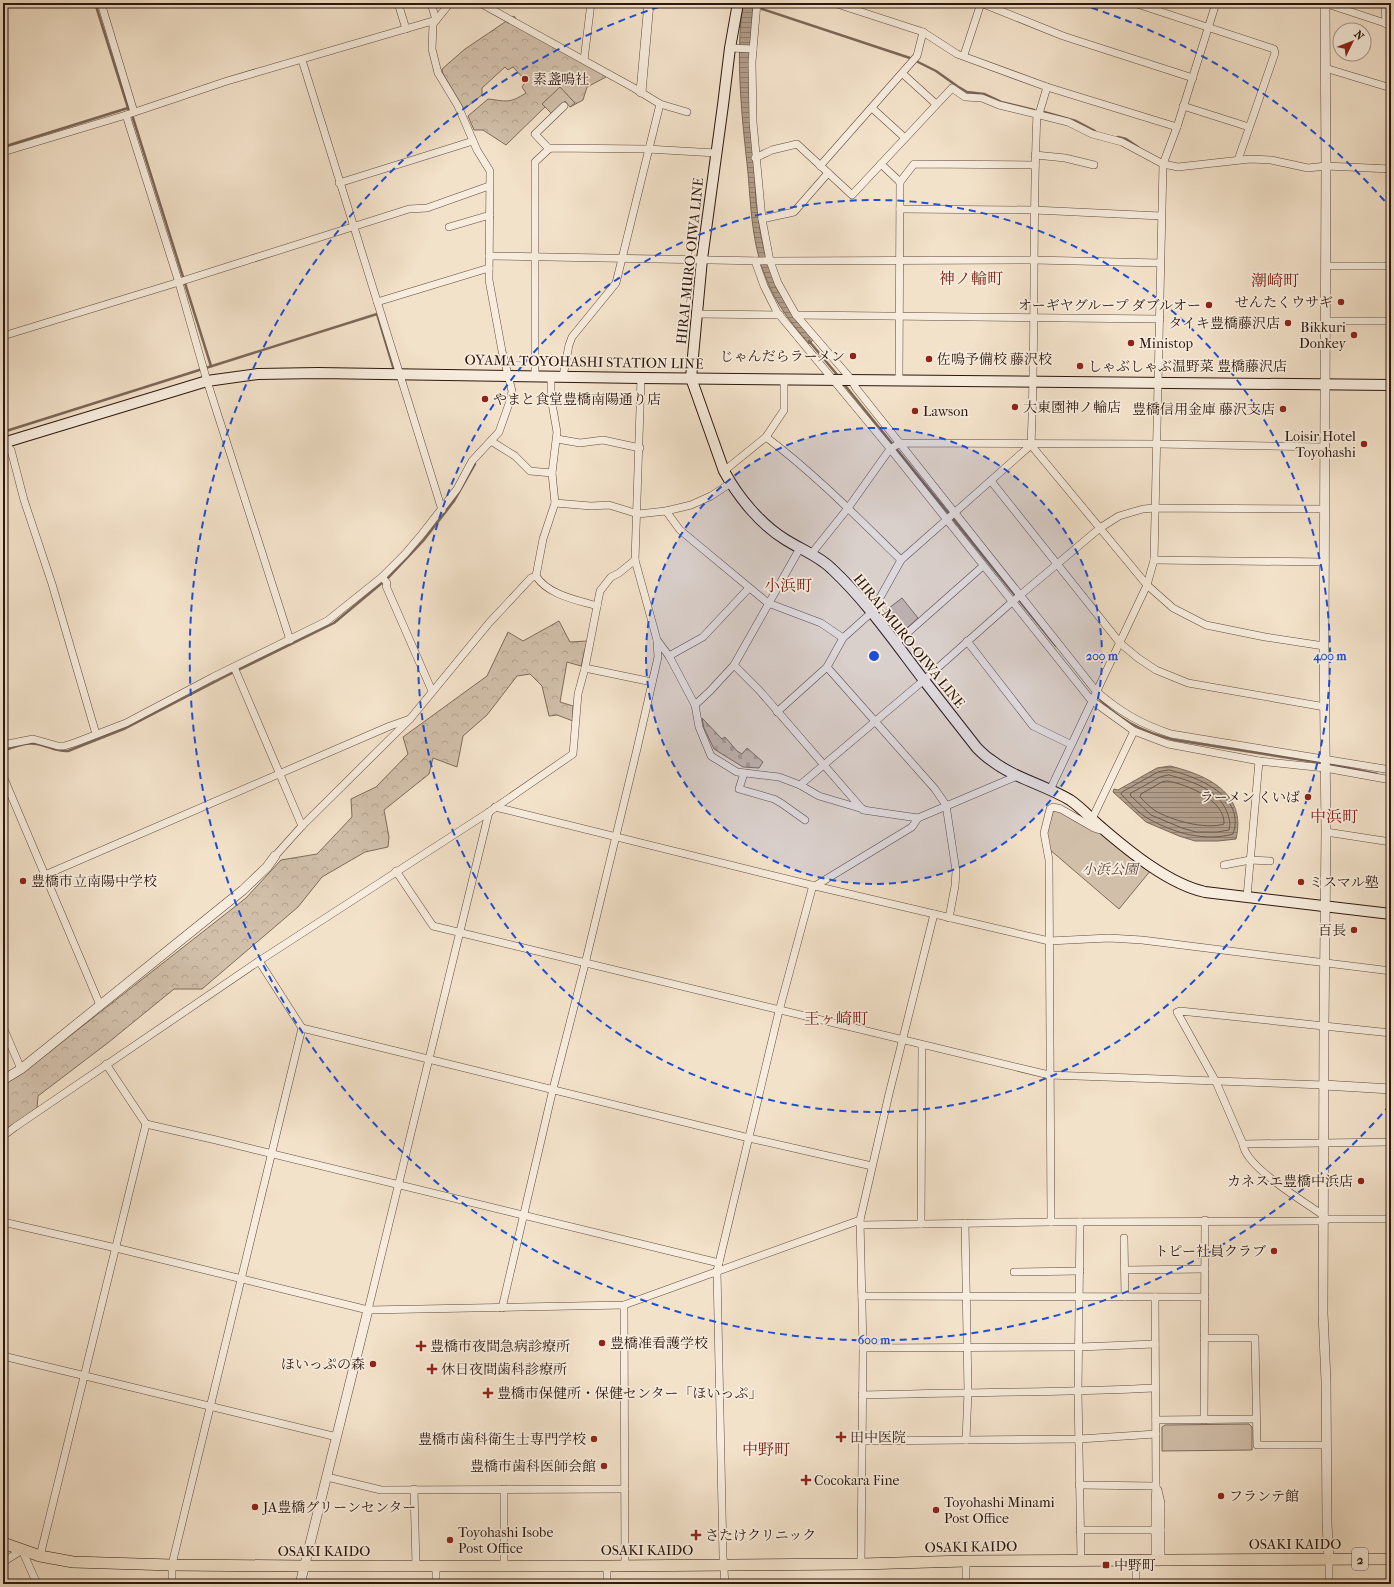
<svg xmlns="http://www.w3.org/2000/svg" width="1394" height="1587" font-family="'IM FELL French Canon','Noto Serif JP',serif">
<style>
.forest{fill:url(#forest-crowns);stroke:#7f6b5c}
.cemetery{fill:url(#cemetery-stones);stroke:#7f6b5c}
.green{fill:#d1bfaa;stroke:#7f6b5c}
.water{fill:url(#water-rules);stroke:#7c6759}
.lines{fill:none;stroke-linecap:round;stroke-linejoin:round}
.shore{stroke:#6e5a4c;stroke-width:1}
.stream{stroke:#7c6759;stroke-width:2.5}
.minor-casing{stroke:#5e4a3e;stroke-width:8}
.tertiary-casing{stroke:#5e4a3e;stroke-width:10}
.secondary-casing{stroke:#2d170f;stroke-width:12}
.primary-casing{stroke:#2d170f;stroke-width:12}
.minor{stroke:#f7ecdd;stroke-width:7}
.tertiary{stroke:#f7ecdd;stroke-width:9}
.secondary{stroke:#f7ecdd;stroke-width:10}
.primary{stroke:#f3e2ca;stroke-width:11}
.ring{fill:none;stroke:#1d4ed8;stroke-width:2;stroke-dasharray:7 5}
.poi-dot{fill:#8f2418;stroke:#f7ecdd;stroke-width:1.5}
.labels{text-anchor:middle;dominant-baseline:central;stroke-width:3.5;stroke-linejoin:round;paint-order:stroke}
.shield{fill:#f7ecdd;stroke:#6a574d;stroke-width:1}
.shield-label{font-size:13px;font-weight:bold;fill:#2d170f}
.poi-label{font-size:14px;fill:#2d170f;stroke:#f7ecdd;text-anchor:start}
.street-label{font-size:14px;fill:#2d170f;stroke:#f7ecdd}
.park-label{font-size:14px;font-style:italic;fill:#5e493e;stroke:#f7ecdd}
.quarter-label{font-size:16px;fill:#7a1f14;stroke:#f7ecdd}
.centre{fill:#1d4ed8;stroke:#f7ecdd;stroke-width:2}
.ring-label{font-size:12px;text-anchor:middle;font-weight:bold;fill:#1d4ed8;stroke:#f7ecdd;stroke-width:3.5;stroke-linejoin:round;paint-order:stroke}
</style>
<defs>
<pattern id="forest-crowns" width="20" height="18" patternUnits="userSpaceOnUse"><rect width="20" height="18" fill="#d1bfaa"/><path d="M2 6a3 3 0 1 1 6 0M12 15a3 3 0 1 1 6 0" fill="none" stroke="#b4a391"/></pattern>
<pattern id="cemetery-stones" width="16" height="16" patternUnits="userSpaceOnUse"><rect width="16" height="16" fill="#d1bfaa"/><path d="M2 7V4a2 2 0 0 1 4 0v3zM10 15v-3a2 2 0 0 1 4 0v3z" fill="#b4a391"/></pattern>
<pattern id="water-rules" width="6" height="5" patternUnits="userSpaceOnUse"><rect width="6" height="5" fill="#b09d8a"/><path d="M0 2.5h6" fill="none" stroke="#907f6f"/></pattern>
</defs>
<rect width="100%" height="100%" fill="#f3e2ca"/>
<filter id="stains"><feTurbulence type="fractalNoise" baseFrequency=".005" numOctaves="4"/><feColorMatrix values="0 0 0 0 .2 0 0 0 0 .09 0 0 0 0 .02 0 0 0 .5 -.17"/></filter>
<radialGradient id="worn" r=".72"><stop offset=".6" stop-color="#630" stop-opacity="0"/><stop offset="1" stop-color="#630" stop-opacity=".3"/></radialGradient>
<!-- forest -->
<g class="forest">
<path d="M514 16 517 20 603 71 606 77 587 87 583 100 570 107 574 102 560 88 542 104 545 107 506 145 483 130H474L468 116 488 99C506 101 509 104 526 93L522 87 526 81 513 67 508 70 505 67 482 88V95L464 109 443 74 442 69 465 49Z"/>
<path d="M559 621 570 642 587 641 581 666 567 662 560 702 573 706V721L557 715 549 716 542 686 530 674 517 676 487 715 463 736 457 767 433 758 429 774 384 810 389 837 388 847 365 852 322 877 298 907 202 989H174L109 1042 38 1096 37 1108 3 1132V1085L20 1075 246 898 281 860 317 854 352 817 351 799 376 787 408 754 403 737 487 676 508 632 523 641Z"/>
</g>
<!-- cemetery -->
<path class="cemetery" d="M702 718 722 739 725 737 737 751 742 754 747 748 763 762 759 768 743 767 714 749 704 728Z"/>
<!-- green -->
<g class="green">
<path d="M560 87 575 103 570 107 565 101 552 114 542 104Z"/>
<path d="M902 598 918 618 899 635H897L880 615Z"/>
<path d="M1054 809 1100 832 1151 870 1119 909 1049 849 1046 833Z"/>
<path d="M1249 1424 1252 1427V1450L1162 1451V1427L1165 1425Z"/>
</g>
<!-- water -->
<g class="water">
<path d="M743 3H753L749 68 756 202 761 236 767 262 777 289 792 313 813 340 809 344C792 324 775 303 766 278 752 245 751 208 748 173 742 117 735 59 743 3Z"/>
<path d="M1170 766C1207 775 1247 793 1236 839L1218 841H1195L1179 836 1146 822 1113 792 1114 789 1118 790 1157 768Z"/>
</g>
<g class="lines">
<!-- shore -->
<g class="shore">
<path d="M1169 770C1198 777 1246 796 1233 834 1205 842 1174 833 1149 819 1139 814 1129 802 1121 794L1122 792 1158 772Z"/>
<path d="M1169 775C1191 781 1218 789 1227 812 1229 818 1231 823 1229 830L1217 832H1196L1182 828 1151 815 1130 795 1131 793 1160 777Z"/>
<path d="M1167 781C1187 784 1225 800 1224 824 1205 830 1170 820 1154 810 1149 806 1144 801 1140 797L1141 794 1162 782Z"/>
</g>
<!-- stream -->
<g class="stream">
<path d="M95 3 128 108 133 118 211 366"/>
<path d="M762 9 910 58"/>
<path d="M918 62 936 71 957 86 967 92 984 94 1001 102 1034 110"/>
<path d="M1044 112 1076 121 1095 131"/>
<path d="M1118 137 1126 139 1138 147"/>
<path d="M3 147 128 108"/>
<path d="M809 341 839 377"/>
<path d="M843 383 1056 646"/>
<path d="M3 432 377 314 393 367"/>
<path d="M1096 695C1116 719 1145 733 1175 740L1334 765 1377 774"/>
<path d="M3 751C14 747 25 742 37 744 48 746 57 752 68 751L126 728 228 675 334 623 389 577 423 541 454 501 475 464"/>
</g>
<!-- minor casing -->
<g class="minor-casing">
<g id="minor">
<path d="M101 3 134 112"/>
<path d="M398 3 406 29"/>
<path d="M480 3 634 88 660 104 687 112"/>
<path d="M757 3 752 62 753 122 762 219 770 261 778 283 796 315 851 379 856 388 1096 691C1120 712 1141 724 1171 734L1391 770"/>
<path d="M834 3 923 32 957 54 1047 87 1177 127"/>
<path d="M981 3 1063 36 1193 78"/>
<path d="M1134 3 1274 49 1275 53 1238 160"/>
<path d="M1324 3 1391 25"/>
<path d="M1385 3 1386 24"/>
<path d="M730 48 753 49"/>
<path d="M964 55 981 3"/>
<path d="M302 60 442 510"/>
<path d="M584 60 591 3"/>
<path d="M1325 68 1391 88"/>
<path d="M903 74 936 104"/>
<path d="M1183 106 1249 127"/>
<path d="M872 108 905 138"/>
<path d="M1037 114C1032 224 1036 334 1031 445L1147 585 1173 608 1206 625 1265 637 1324 646"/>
<path d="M1039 114 1047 87"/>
<path d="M126 115 179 283 207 381 290 640"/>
<path d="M549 149 535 134 564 106"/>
<path d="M3 152 126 115 227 81 436 20 431 3"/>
<path d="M1035 155 1065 158 1094 165"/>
<path d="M755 158 772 150 797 144 852 195 952 88 965 97 982 98 999 105 1068 122 1092 134 1122 142 1163 164 1178 167 1250 159 1271 160 1308 168 1326 166 1391 169"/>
<path d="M881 164 900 182"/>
<path d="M820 166 917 56 923 32"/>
<path d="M339 183 473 141"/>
<path d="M900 209 1034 210 1161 216"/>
<path d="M762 219 794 212 828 173"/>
<path d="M449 227 490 215"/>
<path d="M489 256 770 261 1034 260 1160 263"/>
<path d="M755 261 764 286 777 312 888 446 1091 700 1134 731 1168 744 1259 761 1325 768 1391 780"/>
<path d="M1325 266H1391"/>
<path d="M377 302 489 268"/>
<path d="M697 314 780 315"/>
<path d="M796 315 1160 319"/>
<path d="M1325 321H1391"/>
<path d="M3 336 179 282 409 209 427 208 489 186"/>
<path d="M535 375V162L550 148 647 149 716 153"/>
<path d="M551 376V398L557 432 552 473 555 503 543 539 536 576C548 595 577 600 597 606"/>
<path d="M563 376 569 345 572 337 616 283 660 104"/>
<path d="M641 378 635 560 657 640 669 656 695 705 699 727 711 756 737 772 779 777 800 785 924 680 1012 602 1100 528 1119 516 1143 509 1155 508 1325 509"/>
<path d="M899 380 900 182 914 164 1035 165"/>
<path d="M3 437 5 443 11 450 24 500 52 584 96 734"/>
<path d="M766 437C815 474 857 517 901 560"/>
<path d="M557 439 580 443 603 440 640 448"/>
<path d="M491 441 515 456 530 471 552 473"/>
<path d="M724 471 766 437 784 410V379"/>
<path d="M991 481 1120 643 1138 658 1156 670 1188 683 1325 707"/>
<path d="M555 503 591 506 609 505 638 514 666 511 691 505 711 496 731 483"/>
<path d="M666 511 680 530 768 603 821 623 843 638"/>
<path d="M812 553 848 508 890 449 900 443 1157 444 1324 447"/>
<path d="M1154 560 1325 562"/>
<path d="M382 577 387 583 386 586 432 691"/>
<path d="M967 641 1033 726 1070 744"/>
<path d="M896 643 983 566"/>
<path d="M669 656 703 637 749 588"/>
<path d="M734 665 759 690 863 810 918 818"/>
<path d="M234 667 302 826"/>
<path d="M827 667 935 789 946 805 956 871 955 886 949 918"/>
<path d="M585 668 652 682"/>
<path d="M695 705 710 691 734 665 800 548"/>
<path d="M777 712 827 667 843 638 872 612 901 560 1031 445"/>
<path d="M3 745 33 739 58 746H64L74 743 126 723 213 677 327 621 382 577 405 554 422 534 457 489 472 461 499 432 511 398 512 391 502 351 489 280 490 171 477 150 458 106 438 73 432 49 433 24 450 3"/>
<path d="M744 773 739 789 774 799 781 803 805 820"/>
<path d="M3 776 100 1005"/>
<path d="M800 785 819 796 863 809"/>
<path d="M1050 790 1147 585 1154 560 1163 164 1177 127 1216 3"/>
<path d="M495 807 815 886 1049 941 1109 938 1142 940 1391 971"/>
<path d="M1092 819 1134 731"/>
<path d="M1326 832 1391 842"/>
<path d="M275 856 302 826 410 719 489 623 531 578 536 576"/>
<path d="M1224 865 1250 860 1270 861"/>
<path d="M396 871 433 926 1049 1075 1324 1085"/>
<path d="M45 875 390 726 410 719"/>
<path d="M815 886 912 827 918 818 1017 776"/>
<path d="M1247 897 1259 761"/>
<path d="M3 1027 21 1069"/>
<path d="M302 1028 749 1138 872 1166"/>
<path d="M1391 1033 1180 1011 1177 1012 1216 1082 1243 1144 1391 1142"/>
<path d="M106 1064 146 1124 216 1140 719 1263"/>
<path d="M3 1136 15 1127 259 961 489 812 573 754 578 694 585 668 600 591 611 577 619 573 635 560"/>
<path d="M1243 1144C1245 1167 1305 1202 1324 1216"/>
<path d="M3 1222 116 1248 368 1310 624 1305 860 1220"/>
<path d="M1051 1222 1049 860 1044 833 1050 809 1053 807 1061 809 1094 828 1100 830 1103 829"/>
<path d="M1080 1222 1078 1392 1081 1561"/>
<path d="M965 1223 968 1392 966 1440"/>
<path d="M921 1224 922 1045"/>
<path d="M860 1225 1051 1222 1319 1221 1329 1219H1391"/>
<path d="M1124 1238 1125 1297"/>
<path d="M1125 1270 1205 1269"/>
<path d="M1014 1272 1080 1271"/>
<path d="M862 1296 1205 1297"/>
<path d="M624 1305 625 1566"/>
<path d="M502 1308 553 1089 585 964 637 749 658 657 657 641"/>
<path d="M368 1310 489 812"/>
<path d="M1204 1338H1255L1257 1445H1327"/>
<path d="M863 1348 1079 1347 1155 1344"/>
<path d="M3 1356 337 1437"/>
<path d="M862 1395C960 1392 1058 1393 1155 1388"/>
<path d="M1156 1420 1256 1419"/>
<path d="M1204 1420 1205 1220"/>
<path d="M862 1441 1079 1439 1156 1434"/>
<path d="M327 1477 381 1490 625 1489"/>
<path d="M1079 1485 1156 1486"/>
<path d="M414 1489 416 1566"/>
<path d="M504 1489V1566"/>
<path d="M1158 1490 1161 1503V1559"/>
<path d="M1080 1530H1161"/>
<path d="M40 1556 146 1124"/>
<path d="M1329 1559V1584"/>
<path d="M1136 1560V1584"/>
<path d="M1155 1560V1502L1156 1486 1155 1297"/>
<path d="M966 1561V1584"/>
<path d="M3 1562 22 1550 37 1584"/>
<path d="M861 1564 863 1348 860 1220 889 1094 934 914"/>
<path d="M607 1566V1584"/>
<path d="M172 1584V1565L174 1556 302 1028 259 961"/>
<path d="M436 1584V1566"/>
<path d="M725 1584 723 1556 717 1271 779 1011 813 885"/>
</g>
</g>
<!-- tertiary casing -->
<g class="tertiary-casing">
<g id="tertiary">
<path d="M1325 3 1326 166 1324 646 1326 832 1324 1026 1323 1313 1326 1381 1327 1523 1329 1559"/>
<path d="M641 92 649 3"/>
<path d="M3 1080 21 1069 243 890 267 867 275 856"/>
<path d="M1324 1085 1391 1089"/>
<path d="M300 1584 368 1310"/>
</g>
</g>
<!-- secondary casing -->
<g class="secondary-casing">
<g id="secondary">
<path d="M738 3 730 48 723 105 702 259 691 378 724 471C738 497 761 525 786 540 802 550 819 556 832 569 867 602 894 641 923 679 941 702 959 725 977 748 981 752 986 757 991 760 1014 778 1045 785 1070 800 1082 808 1091 819 1102 828 1130 852 1169 884 1205 892L1391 914"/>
<path d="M3 443 207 381 258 374 318 373 641 378 1391 385"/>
</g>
</g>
<!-- primary casing -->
<g class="primary-casing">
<path id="primary" d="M3 1543 40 1556 73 1562 172 1565 305 1566H607L861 1564 966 1561 1391 1559"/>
</g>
<!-- minor -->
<use href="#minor" class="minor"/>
<!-- tertiary -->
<use href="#tertiary" class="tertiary"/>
<!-- secondary -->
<use href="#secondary" class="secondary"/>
<!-- primary -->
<use href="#primary" class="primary"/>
</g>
<!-- distance rings -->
<circle cx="874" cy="656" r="228" fill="#1d4ed8" fill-opacity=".12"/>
<g class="ring">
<circle cx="874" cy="656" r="228"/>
<circle cx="874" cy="656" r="456"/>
<path d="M1390 1105A684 684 0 1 1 668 4M1080 4A684 684 0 0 1 1390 207"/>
</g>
<!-- markers -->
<g class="poi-dot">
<circle cx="525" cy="79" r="4"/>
<circle cx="1341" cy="302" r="4"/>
<circle cx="1209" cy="305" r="4"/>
<circle cx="1288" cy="323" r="4"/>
<circle cx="1354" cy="335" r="4"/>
<circle cx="1131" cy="343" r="4"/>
<circle cx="853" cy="356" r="4"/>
<circle cx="929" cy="359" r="4"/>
<circle cx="1080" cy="366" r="4"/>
<circle cx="485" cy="399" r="4"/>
<circle cx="1015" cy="407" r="4"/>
<circle cx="1283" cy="409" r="4"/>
<circle cx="915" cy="411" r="4"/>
<circle cx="1364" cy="444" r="4"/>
<circle cx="1308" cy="797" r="4"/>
<circle cx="23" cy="881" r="4"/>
<circle cx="1301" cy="882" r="4"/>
<circle cx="1354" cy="930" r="4"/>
<circle cx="1361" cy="1181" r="4"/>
<circle cx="1274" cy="1251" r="4"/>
<circle cx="602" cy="1343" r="4"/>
<path d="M419 1340h4v4h4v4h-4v4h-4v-4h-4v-4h4z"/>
<circle cx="373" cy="1364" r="4"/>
<path d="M430 1363h4v4h4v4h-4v4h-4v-4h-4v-4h4z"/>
<path d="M486 1387h4v4h4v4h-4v4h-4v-4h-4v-4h4z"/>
<path d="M839 1431h4v4h4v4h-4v4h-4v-4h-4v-4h4z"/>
<circle cx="594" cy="1439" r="4"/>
<circle cx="604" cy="1466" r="4"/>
<path d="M804 1474h4v4h4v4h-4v4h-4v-4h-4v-4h4z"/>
<circle cx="1221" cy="1496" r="4"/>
<circle cx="255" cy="1507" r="4"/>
<circle cx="936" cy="1510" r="4"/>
<path d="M694 1529h4v4h4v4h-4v4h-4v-4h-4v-4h4z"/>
<circle cx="450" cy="1540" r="4"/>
<rect x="1102" y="1561" width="8" height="8" rx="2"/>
</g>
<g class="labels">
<!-- shield labels -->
<rect class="shield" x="1352" y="1548" width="16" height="22" rx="3"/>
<g class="shield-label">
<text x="1360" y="1559">2</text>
</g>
<!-- poi labels -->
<g class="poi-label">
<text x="533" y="79">素盞鳴社</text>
<text x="1333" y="302" text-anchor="end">せんたくウサギ</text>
<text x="1201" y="305" text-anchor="end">オーギヤグループ ダブルオー</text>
<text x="1280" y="323" text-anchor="end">タイキ豊橋藤沢店</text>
<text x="1346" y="327" text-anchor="end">Bikkuri<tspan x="1346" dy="16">Donkey</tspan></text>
<text x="1139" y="343">Ministop</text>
<text x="845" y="356" text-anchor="end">じゃんだらラーメン</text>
<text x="937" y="359">佐鳴予備校 藤沢校</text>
<text x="1088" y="366">しゃぶしゃぶ温野菜 豊橋藤沢店</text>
<text x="493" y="399">やまと食堂豊橋南陽通り店</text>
<text x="1023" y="407">大東園神ノ輪店</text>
<text x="1275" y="409" text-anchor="end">豊橋信用金庫 藤沢支店</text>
<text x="923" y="411">Lawson</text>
<text x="1356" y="436" text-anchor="end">Loisir Hotel<tspan x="1356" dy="16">Toyohashi</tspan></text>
<text x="1300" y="797" text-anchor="end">ラーメン くいば</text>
<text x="31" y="881">豊橋市立南陽中学校</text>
<text x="1309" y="882">ミスマル塾</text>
<text x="1346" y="930" text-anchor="end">百長</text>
<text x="1353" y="1181" text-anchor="end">カネスエ豊橋中浜店</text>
<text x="1266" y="1251" text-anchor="end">トピー社員クラブ</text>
<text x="610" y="1343">豊橋准看護学校</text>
<text x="430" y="1346">豊橋市夜間急病診療所</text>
<text x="365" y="1364" text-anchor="end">ほいっぷの森</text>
<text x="441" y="1369">休日夜間歯科診療所</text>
<text x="497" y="1393">豊橋市保健所・保健センター「ほいっぷ」</text>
<text x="850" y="1437">田中医院</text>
<text x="586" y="1439" text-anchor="end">豊橋市歯科衛生士専門学校</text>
<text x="596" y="1466" text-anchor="end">豊橋市歯科医師会館</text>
<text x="814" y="1480">Cocokara Fine</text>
<text x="1229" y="1496">フランテ館</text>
<text x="944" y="1502">Toyohashi Minami<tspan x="944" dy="16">Post Office</tspan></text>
<text x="263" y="1507">JA豊橋グリーンセンター</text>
<text x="458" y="1532">Toyohashi Isobe<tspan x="458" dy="16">Post Office</tspan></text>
<text x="705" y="1535">さたけクリニック</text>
<text x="1114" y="1565">中野町</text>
</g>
<!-- street labels -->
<g class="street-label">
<text transform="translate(690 261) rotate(-84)">HIRAI-MURO-OIWA LINE</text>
<text transform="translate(584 362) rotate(1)">OYAMA-TOYOHASHI STATION LINE</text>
<text transform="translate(909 641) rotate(51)">HIRAI-MURO-OIWA LINE</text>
<text x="1295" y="1544">OSAKI KAIDO</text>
<text transform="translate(971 1547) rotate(-1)">OSAKI KAIDO</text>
<text x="647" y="1550">OSAKI KAIDO</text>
<text x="324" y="1551">OSAKI KAIDO</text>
</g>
<!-- park labels -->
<g class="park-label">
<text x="1110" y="869">小浜公園</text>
</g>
<!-- quarter labels -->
<g class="quarter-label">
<text x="971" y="278">神ノ輪町</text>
<text x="1275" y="280">潮崎町</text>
<text x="788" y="585">小浜町</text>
<text x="1334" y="816">中浜町</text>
<text x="836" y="1018">王ヶ崎町</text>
<text x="766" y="1449">中野町</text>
</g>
</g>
<circle cx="874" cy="656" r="6" class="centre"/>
<g class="ring-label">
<text x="1102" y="660">200 m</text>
<text x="1330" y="660">400 m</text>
<text x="874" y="1344">600 m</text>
</g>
<!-- margin -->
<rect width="1394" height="1587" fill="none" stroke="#f3e2ca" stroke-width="16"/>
<rect x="4" y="4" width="1386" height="1579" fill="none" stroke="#2d170f" stroke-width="2"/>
<rect x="8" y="8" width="1378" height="1571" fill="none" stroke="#2d170f"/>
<!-- north arrow -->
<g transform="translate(1352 42) rotate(47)"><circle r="19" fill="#f7ecdd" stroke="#a6978b"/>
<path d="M0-3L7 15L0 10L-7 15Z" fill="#8f2418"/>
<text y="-6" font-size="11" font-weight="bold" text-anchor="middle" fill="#2d170f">N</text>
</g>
<rect width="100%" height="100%" filter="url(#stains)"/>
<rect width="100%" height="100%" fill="url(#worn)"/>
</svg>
